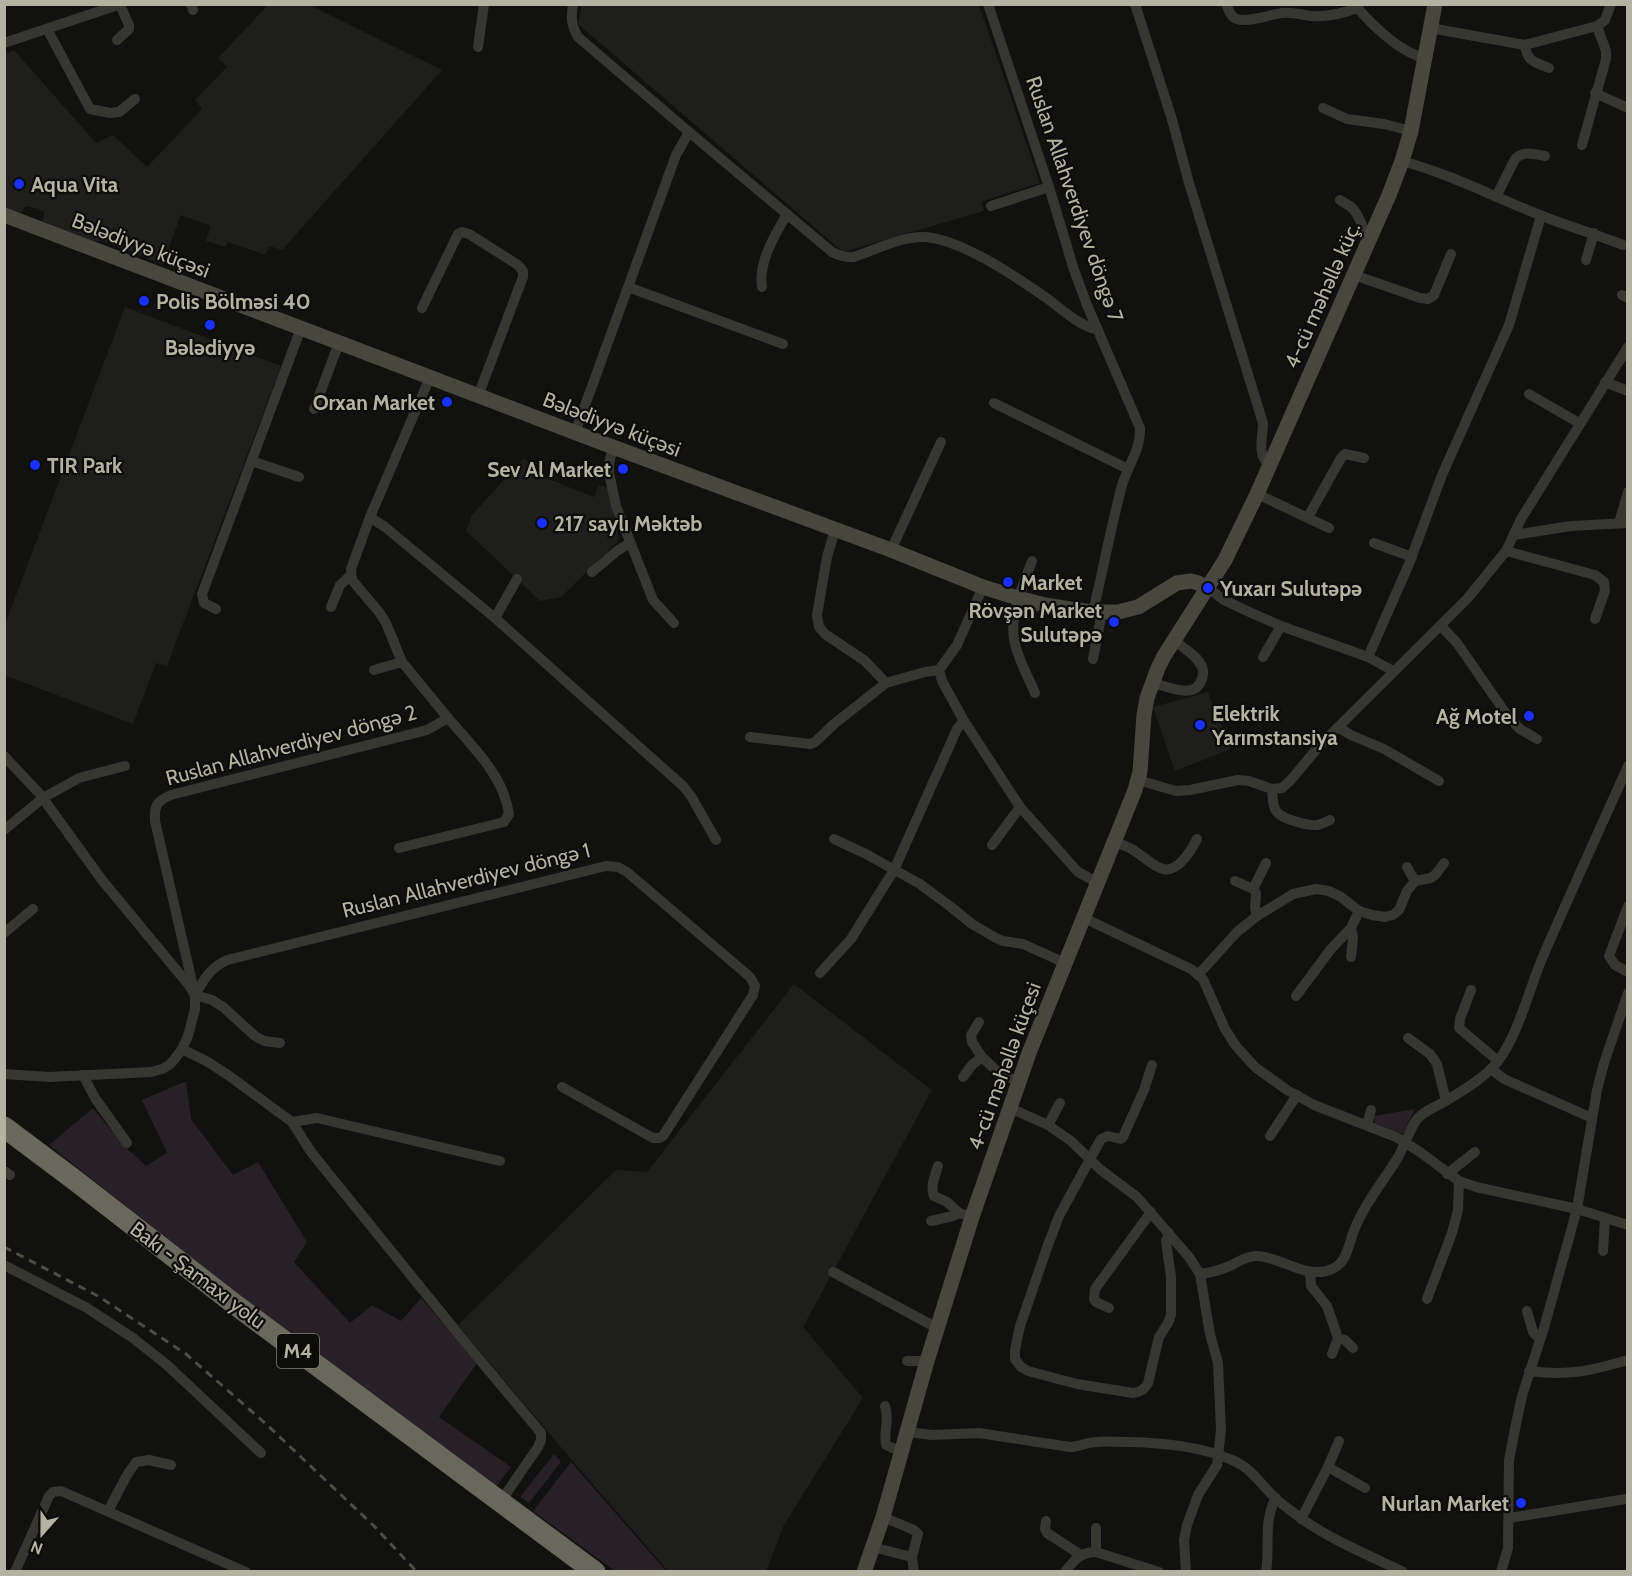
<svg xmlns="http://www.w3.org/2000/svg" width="1632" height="1576" font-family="Cabin,sans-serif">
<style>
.built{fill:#1e1e1c}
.green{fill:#291f26}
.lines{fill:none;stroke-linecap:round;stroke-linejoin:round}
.street{stroke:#363730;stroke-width:10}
.secondary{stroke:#47473e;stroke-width:15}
.highway{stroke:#68685c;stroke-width:21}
.rail{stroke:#4c4c43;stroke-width:3;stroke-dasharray:8 6;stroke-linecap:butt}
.poi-dot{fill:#1a30ff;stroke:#0c0c0b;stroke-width:2}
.labels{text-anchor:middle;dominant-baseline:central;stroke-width:4.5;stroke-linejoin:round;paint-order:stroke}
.shield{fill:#0c0c0b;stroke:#828073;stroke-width:1.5}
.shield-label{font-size:20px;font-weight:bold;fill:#b4b2a0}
.poi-label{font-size:21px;font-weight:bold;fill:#b4b2a0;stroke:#0c0c0b;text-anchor:start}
.street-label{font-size:21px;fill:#b4b2a0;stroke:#0c0c0b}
</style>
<rect width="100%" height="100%" fill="#111110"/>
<!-- built -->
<g class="built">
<path d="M582 4 979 5 1040 183 981 202 984 211 843 252 578 24Z"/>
<path d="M268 5H309L442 70 282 250 269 246 266 255 228 242 226 247 206 241 211 226 181 215 163 264 104 242 90 240 42 221 45 212 39 209 26 206 20 214 5 208 4 54 14 50 96 143 113 135 147 167 202 109 195 100 227 67 218 58Z"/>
<path d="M125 307 281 366 167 666 156 663 133 724 4 675 5 624Z"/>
<path d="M524 458 546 478 594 497 599 485 608 488 619 537 617 542 561 597 540 601 466 531 472 515Z"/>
<path d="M1208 692 1231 749 1175 771 1153 707Z"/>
<path d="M794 984 932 1090 803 1327 863 1398 784 1525 766 1571H668L570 1458 458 1325 616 1170 647 1172Z"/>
</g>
<!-- green -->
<g class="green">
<path d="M186 1081 191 1119 233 1175 258 1162 307 1242 294 1262 350 1323 372 1305 401 1321 421 1298 477 1363 439 1417 511 1467 495 1488 253 1307 49 1145 93 1108 122 1144 146 1166 167 1153 142 1100Z"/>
<path d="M1415 1109 1403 1134 1375 1123 1374 1116Z"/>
<path d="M554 1454 561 1462 529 1503 520 1497Z"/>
<path d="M571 1462 666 1571H615L533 1511Z"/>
</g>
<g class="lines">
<!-- street -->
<g class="street">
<path d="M191 4 193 10"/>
<path d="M573 4C571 17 571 25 578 37L689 132 832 252C840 256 846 258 854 257 875 250 898 238 920 237 956 235 1019 279 1048 299 1064 311 1078 325 1098 330"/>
<path d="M988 4 1049 187 1074 270 1087 305 1140 428C1141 448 1128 466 1122 485 1111 527 1103 570 1093 612"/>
<path d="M1135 4 1171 116 1189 183 1263 423C1263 440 1256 453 1270 466"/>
<path d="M1226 4C1229 10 1230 17 1237 19 1248 23 1271 14 1283 13 1293 12 1302 15 1311 16 1328 17 1342 14 1357 8"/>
<path d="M1354 4C1372 25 1398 51 1424 58"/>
<path d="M1430 28 1525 45 1597 26 1605 20 1611 4"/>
<path d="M47 29 90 109 110 113 119 112 135 99"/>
<path d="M117 40 129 29V25L120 5"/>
<path d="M4 43 121 4"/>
<path d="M1525 45C1527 62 1535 62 1549 68"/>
<path d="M478 47 484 4"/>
<path d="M1595 93 1628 108"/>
<path d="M1323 108 1347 119 1384 124 1411 131"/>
<path d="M1582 145 1606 59V51L1597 26"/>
<path d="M1402 161C1450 174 1494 197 1540 215 1567 226 1595 234 1623 245"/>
<path d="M1496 197 1515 159C1524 150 1534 154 1545 156"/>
<path d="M1340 200C1344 203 1349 205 1352 208 1362 217 1359 228 1371 237"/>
<path d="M991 206 1049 187"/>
<path d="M1586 260 1594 233"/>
<path d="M1354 275 1420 298 1428 299 1434 295 1451 254"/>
<path d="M628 287 783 344"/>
<path d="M762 287C758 262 775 235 787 214"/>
<path d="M1622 295 1628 298"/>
<path d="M422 308 458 234 462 232 469 234 518 265 523 271V277L478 396"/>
<path d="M1605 382 1628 391"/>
<path d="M1529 394 1579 423"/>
<path d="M994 403 1128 469"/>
<path d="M314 409 339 343"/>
<path d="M575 433 676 155 689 132"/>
<path d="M613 447 609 464V473L616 506 653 600 674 623"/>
<path d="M252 461 299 477"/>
<path d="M1257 494 1329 528"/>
<path d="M370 517 385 527 495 618 683 786 691 796 716 840"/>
<path d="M1308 517 1341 458 1345 454 1364 458"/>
<path d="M1619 523 1628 492"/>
<path d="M835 530 827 557 817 615 819 627 825 634 865 661 886 683"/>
<path d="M1514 535 1571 526 1628 523"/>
<path d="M1374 543 1412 557"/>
<path d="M891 550 941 442"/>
<path d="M1506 551 1595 575 1604 582 1605 591 1595 619"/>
<path d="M1032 561C1023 585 1010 613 1014 639 1017 658 1028 676 1035 693"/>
<path d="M592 572 617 551 630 543"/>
<path d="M983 587 957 645 939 670 942 681 964 721 1020 807 1078 872 1098 883"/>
<path d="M1208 588 1224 600 1247 611 1281 626 1368 657 1393 671"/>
<path d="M331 607 340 585 350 576"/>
<path d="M216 609 204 603 202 594 301 328"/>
<path d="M495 618 517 579"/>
<path d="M1441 626 1457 643 1509 718 1520 729 1537 739"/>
<path d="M1263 657 1281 626"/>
<path d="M1368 657 1409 564 1442 475 1509 325 1541 216"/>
<path d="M1093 659 1102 612"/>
<path d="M374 670 402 662"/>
<path d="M1153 683C1166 686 1194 700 1201 681 1203 677 1204 672 1202 667 1198 656 1183 648 1174 640"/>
<path d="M1338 727 1351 735 1384 749 1439 781"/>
<path d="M750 737 810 744 815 742 834 724 886 683 925 672 939 670"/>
<path d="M4 756 39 793 102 880 188 984 195 995 212 1000 223 1007 255 1036 264 1041 280 1043"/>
<path d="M1138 780 1176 791 1190 790 1238 780 1249 781 1272 789 1282 788 1290 781 1320 745 1467 599 1506 551 1521 519 1628 347"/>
<path d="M1272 789C1273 796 1272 807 1277 812 1282 819 1308 826 1317 825 1322 824 1326 822 1330 820"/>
<path d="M4 830 43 798 79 778 125 766"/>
<path d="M834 839 866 854 920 884 951 907 972 924 996 938 1003 941 1023 944 1065 963"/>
<path d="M1115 842C1122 845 1130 847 1136 852 1154 863 1165 881 1184 859 1189 854 1193 846 1197 839"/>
<path d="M992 845 1020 807"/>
<path d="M399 848 504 822 509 814C504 776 472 746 448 718"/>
<path d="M1407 867 1415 881"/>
<path d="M1235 881 1253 889 1256 893 1255 908 1257 916"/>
<path d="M1253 889 1266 863"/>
<path d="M1628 906 1609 956 1615 965 1628 972"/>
<path d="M1084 918 1191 969 1203 979 1225 1029 1236 1046 1255 1067 1287 1090 1314 1105 1396 1137 1420 1152 1459 1181 1476 1187 1577 1209 1628 1225"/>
<path d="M4 933 33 909"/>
<path d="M1351 957 1353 938 1351 928"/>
<path d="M820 973 851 939 894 870 957 729 964 721"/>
<path d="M1198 975 1237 932 1257 916 1293 894 1316 889 1329 891 1341 897 1359 911 1372 915 1385 917 1393 915 1399 910 1407 891 1415 881 1431 878 1435 875 1444 863"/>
<path d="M1471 990 1460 1019 1459 1028 1498 1061"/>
<path d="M195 995C205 978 209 969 227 960L606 866 618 867 627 872 750 977 755 986 753 995 663 1136 659 1138H653L562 1087"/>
<path d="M1296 996 1331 949 1351 928 1359 911"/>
<path d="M979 1022 971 1035 972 1042 982 1057 998 1072 1019 1082"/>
<path d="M1408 1038 1430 1054 1437 1064 1446 1101"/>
<path d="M182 1049 208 1062 228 1075 292 1122 311 1152 460 1336 541 1433V1440L538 1447 501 1501"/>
<path d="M1152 1065 1144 1090 1123 1137 1121 1139 1108 1136 1101 1139 1059 1216 1048 1245 1020 1326 1015 1350V1359L1021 1367 1028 1371 1077 1384 1133 1393C1140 1392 1144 1390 1148 1383L1159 1337 1168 1323 1171 1315V1277L1166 1241 1169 1233"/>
<path d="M1491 1069 1504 1079 1592 1118"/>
<path d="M4 1074 49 1077 151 1072 162 1069 169 1065 174 1060 182 1049 188 1036 195 1009V995L155 821C154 805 157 801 171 795L427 730 448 718 402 662 386 623 379 612 352 580 351 569 370 517 430 377"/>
<path d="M83 1075 95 1098 127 1143"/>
<path d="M963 1077 972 1065 982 1057"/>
<path d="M1010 1108 1048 1125 1071 1141 1101 1170 1137 1197 1189 1257 1200 1274 1210 1334 1218 1363 1221 1430 1217 1465 1198 1495 1187 1525 1184 1540 1186 1572"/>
<path d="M292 1122 317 1118 500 1161"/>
<path d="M1048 1125 1060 1103"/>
<path d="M1367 1125 1371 1110"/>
<path d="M1270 1136 1297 1095"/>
<path d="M938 1166C935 1176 930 1187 934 1196L947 1202 959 1213"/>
<path d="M4 1171 10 1175"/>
<path d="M1447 1174 1475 1152"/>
<path d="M931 1221 953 1216 959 1213 966 1215"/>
<path d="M1603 1251 1605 1218"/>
<path d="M4 1265 87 1308 133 1338 167 1365 261 1453"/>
<path d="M833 1272 937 1328"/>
<path d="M1310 1272 1311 1286 1327 1306 1338 1338 1345 1340 1353 1348"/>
<path d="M1200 1274C1211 1273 1220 1270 1230 1266 1238 1262 1246 1256 1256 1256 1281 1256 1308 1282 1334 1268 1346 1262 1349 1245 1353 1233 1363 1206 1382 1183 1397 1159 1404 1147 1408 1134 1415 1122 1421 1112 1434 1108 1444 1102 1462 1091 1485 1078 1498 1061 1517 1037 1529 991 1541 961 1569 896 1599 831 1628 766"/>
<path d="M1427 1299 1452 1233 1458 1210 1459 1181"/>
<path d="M1109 1308 1096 1302 1094 1299 1095 1289 1151 1212"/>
<path d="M1527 1311 1533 1332 1540 1339"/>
<path d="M1332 1354 1338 1338"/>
<path d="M907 1361H927"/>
<path d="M1529 1371C1569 1376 1590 1371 1628 1360"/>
<path d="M885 1406C890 1422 883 1432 886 1445L902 1452"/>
<path d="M908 1432 932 1435 979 1433 1070 1447C1079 1447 1087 1442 1097 1442 1107 1441 1118 1442 1129 1442 1163 1443 1200 1446 1232 1460 1252 1468 1261 1485 1276 1499 1284 1506 1293 1512 1302 1519 1333 1541 1369 1555 1403 1572"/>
<path d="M1328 1467 1365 1488"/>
<path d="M108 1511 127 1475 136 1462 149 1460 171 1465"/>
<path d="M883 1517 914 1530 918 1534 912 1557 914 1572"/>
<path d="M1509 1518 1626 1499"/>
<path d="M1301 1519 1328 1467 1339 1441"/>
<path d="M1046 1521 1045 1529 1047 1533 1081 1555"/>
<path d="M1096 1528V1552"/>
<path d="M872 1547 912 1557"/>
<path d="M15 1572 49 1496 53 1492 61 1491 246 1572"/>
<path d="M1065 1572C1074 1560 1081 1552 1096 1552L1159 1572"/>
<path d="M1266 1572C1270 1547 1263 1520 1276 1498"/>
<path d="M1501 1572 1508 1548 1509 1460 1517 1419 1522 1396 1544 1328 1577 1209 1597 1090 1604 1063 1628 993"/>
</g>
<!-- secondary -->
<g class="secondary">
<path d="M4 215 613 447 891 550 983 587 1018 598 1045 605 1070 609 1093 612H1118L1138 607 1177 583 1191 581 1198 583 1208 588"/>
<path d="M864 1572 883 1517 927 1361 972 1217 1029 1053 1135 790 1140 772 1144 715 1147 698 1158 668 1164 656 1225 560 1257 494 1389 195 1402 161 1411 131 1435 4"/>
</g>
<!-- highway -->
<path class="highway" d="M4 1127 76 1181 233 1303 595 1572"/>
<!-- rail -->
<path class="rail" d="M4 1247 98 1296 186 1354 265 1423 374 1526 417 1572"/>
</g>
<!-- markers -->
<g class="poi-dot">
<circle cx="19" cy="184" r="6"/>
<circle cx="144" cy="301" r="6"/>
<circle cx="210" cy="325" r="6"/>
<circle cx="447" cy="402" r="6"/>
<circle cx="35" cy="465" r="6"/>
<circle cx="623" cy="469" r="6"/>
<circle cx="542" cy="523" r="6"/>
<circle cx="1008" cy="582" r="6"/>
<circle cx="1208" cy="588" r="6"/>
<circle cx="1114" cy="622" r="6"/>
<circle cx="1529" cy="716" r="6"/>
<circle cx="1200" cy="725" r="6"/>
<circle cx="1521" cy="1503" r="6"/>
</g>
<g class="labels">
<!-- shield labels -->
<rect class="shield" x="277" y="1334" width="42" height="34" rx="4.5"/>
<g class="shield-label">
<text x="298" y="1351">M4</text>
</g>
<!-- poi labels -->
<g class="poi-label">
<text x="31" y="184">Aqua Vita</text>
<text x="156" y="301">Polis Bölməsi 40</text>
<text x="210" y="347" text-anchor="middle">Bələdiyyə</text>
<text x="435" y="402" text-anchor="end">Orxan Market</text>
<text x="47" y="465">TIR Park</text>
<text x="611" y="469" text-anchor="end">Sev Al Market</text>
<text x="554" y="523">217 saylı Məktəb</text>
<text x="1020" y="582">Market</text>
<text x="1220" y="588">Yuxarı Sulutəpə</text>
<text x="1102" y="610" text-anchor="end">Rövşən Market<tspan x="1102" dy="24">Sulutəpə</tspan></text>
<text x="1212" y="713">Elektrik<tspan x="1212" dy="24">Yarımstansiya</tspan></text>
<text x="1517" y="716" text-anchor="end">Ağ Motel</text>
<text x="1509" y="1503" text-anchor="end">Nurlan Market</text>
</g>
<!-- street labels -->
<g class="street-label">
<text transform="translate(1075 199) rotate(71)">Ruslan Allahverdiyev döngə 7</text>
<text transform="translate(141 245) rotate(21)">Bələdiyyə küçəsi</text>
<text transform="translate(1322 295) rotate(-66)">4-cü məhəllə küç.</text>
<text transform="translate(612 424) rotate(21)">Bələdiyyə küçəsi</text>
<text transform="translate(291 745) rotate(-15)">Ruslan Allahverdiyev döngə 2</text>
<text transform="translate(466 880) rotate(-14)">Ruslan Allahverdiyev döngə 1</text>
<text transform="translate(1004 1066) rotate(-70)">4-cü məhəllə küçesi</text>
<text transform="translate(198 1275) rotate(37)">Bakı - Şamaxı yolu</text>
</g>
</g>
<!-- border -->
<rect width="1632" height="1576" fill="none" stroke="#b4b2a0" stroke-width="12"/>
<!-- north arrow -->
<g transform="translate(42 1534) rotate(201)" stroke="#0c0c0b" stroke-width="4.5" paint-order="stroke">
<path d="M0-4.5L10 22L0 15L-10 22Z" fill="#b4b2a0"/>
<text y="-9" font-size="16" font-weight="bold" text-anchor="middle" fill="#b4b2a0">N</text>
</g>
</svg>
